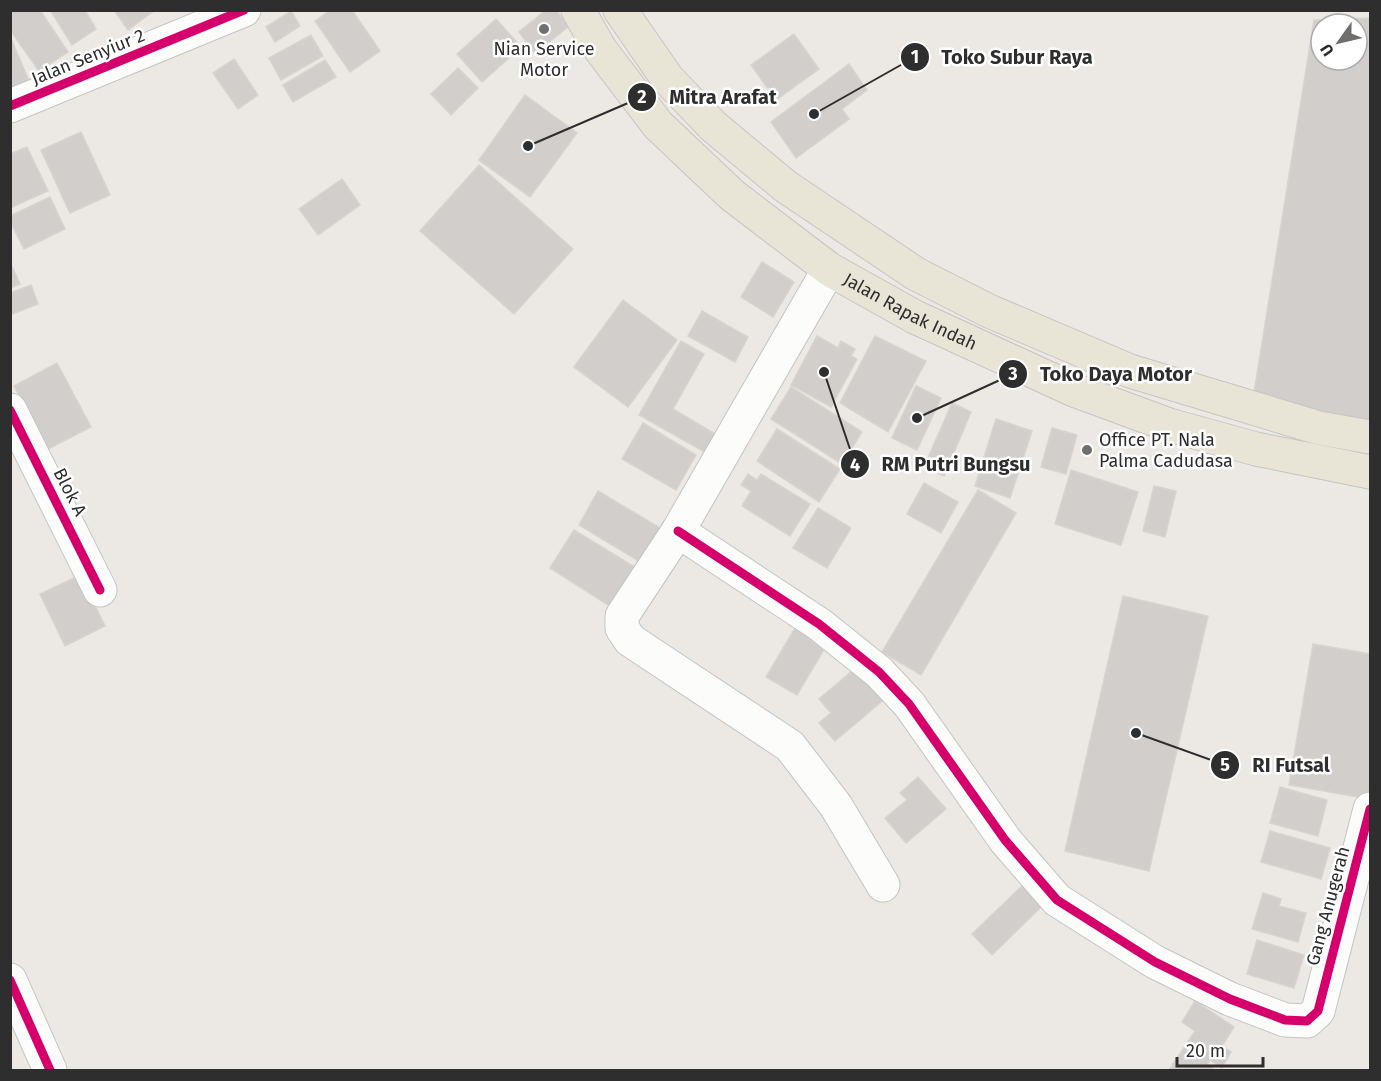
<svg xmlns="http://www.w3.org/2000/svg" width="1381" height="1081" font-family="'Fira Sans',sans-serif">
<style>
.building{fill:#d1cecb;stroke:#d7d4d0;stroke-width:1.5;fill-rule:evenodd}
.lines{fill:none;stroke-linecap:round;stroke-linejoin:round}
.minor-casing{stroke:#c5c4c5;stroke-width:35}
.major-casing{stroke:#c6c5c4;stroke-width:35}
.minor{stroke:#fcfcfb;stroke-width:33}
.major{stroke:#e8e4d6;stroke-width:33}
.cycleway-casing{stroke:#fff;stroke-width:13}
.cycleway{stroke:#d6006c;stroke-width:9}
.poi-dot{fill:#706f6e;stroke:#fff;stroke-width:2}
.labels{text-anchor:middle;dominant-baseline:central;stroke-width:5;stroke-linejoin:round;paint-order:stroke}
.poi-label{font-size:18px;fill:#2e2e2e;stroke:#fff}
.street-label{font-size:18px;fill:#2e2e2e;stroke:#fff}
.leader{fill:none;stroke:#2e2e2e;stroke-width:2}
.callout-dot{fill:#2e2e2e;stroke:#fff;stroke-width:2}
.mark-label{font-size:18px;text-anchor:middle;font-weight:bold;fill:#fff}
.callout-label{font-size:20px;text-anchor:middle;font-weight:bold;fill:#2e2e2e;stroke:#fff;stroke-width:5;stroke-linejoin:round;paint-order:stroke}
</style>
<rect width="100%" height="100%" fill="#ece8e4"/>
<!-- building -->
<g class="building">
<path d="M10 10H40L68 52 39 71 10 30Z"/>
<path d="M50 10H85L96 29 72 45Z"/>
<path d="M114 10H155L128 30Z"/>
<path d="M331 10H352L380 51 350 72 315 21Z"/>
<path d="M546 10H556L569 26 535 54 519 32Z"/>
<path d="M291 11 300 26 275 42 266 27Z"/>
<path d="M1370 18V422L1253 399 1314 20ZM1321 24H1357V60H1321Z"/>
<path d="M496 19 521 47 482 82 457 54Z"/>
<path d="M794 34 819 69 776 100 751 65Z"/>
<path d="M311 35 323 56 281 80 269 58Z"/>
<path d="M10 41H12L29 81 10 88Z"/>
<path d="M234 59 258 95 238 109 213 73Z"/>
<path d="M325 60 336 77 293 102 283 85Z"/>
<path d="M849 64 867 90 842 109 849 119 796 158 771 122Z"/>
<path d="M458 68 478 88 451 115 431 94Z"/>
<path d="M525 95 577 133 530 197 479 160Z"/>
<path d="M81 132 110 195 70 213 41 150Z"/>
<path d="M27 147 48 191 10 208V154Z"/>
<path d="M479 165 573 249 514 314 420 231Z"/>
<path d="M342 179 360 205 318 235 299 209Z"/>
<path d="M50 197 65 229 24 249 10 221V216Z"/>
<path d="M10 262 20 284 10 288Z"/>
<path d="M762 262 794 282 773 317 741 297Z"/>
<path d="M31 285 38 304 10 315V293Z"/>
<path d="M623 300 677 340 628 407 574 367Z"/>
<path d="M702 311 748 337 735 362 688 336Z"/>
<path d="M817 336 838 348 841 341 855 349 851 356 857 359 831 407 791 385Z"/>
<path d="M875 336 926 361 888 432 840 403Z"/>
<path d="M681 341 704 354 673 409 727 441 717 459 639 415Z"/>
<path d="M57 363 91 427 48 449 14 386Z"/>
<path d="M916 386 941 398 917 450 892 438Z"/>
<path d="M791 387 862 432 842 464 771 419Z"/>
<path d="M952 403 971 412 944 476 924 467Z"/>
<path d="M996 419 1032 431 1010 498 975 486Z"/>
<path d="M643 423 696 455 676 490 622 459Z"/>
<path d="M1052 428 1077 435 1066 474 1041 467Z"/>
<path d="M777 429 840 469 819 502 757 461Z"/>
<path d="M1071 470 1138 492 1121 545 1055 524Z"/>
<path d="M748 474 757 480 761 474 810 504 790 536 742 506 751 491 741 485Z"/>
<path d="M924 483 958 502 941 533 907 514Z"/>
<path d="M1154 486 1176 491 1165 537 1143 531Z"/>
<path d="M978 490 1016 513 921 675 882 652Z"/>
<path d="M598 491 667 532 647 566 579 525Z"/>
<path d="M818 508 851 528 827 568 793 548Z"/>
<path d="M574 530 646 574 622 614 550 568Z"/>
<path d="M80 575 105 626 65 646 40 594Z"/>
<path d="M1123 596 1208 616 1149 871 1065 851Z"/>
<path d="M801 618 832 636 797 695 766 677Z"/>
<path d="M1313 644 1370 654V799L1289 785Z"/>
<path d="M859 665 887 697 835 741 819 723 831 713 819 699Z"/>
<path d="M918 777 946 809 906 843 885 818 907 800 900 793Z"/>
<path d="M1280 787 1327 800 1318 836 1270 823Z"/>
<path d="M1270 831 1330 848 1321 879 1261 862Z"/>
<path d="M1022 886 1042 906 992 955 972 934Z"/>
<path d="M1263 893 1281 899 1279 906 1306 913 1298 942 1252 929Z"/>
<path d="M1257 940 1304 955 1294 988 1247 974Z"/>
<path d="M1195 1001 1234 1027 1222 1046 1231 1052 1222 1068 1210 1060 1207 1065 1215 1070H1169L1195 1031 1182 1022Z"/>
</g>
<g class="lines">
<!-- minor casing -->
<g class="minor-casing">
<g id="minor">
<path d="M10 106 244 10"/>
<path d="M829 269 678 531 622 616V628L630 640 790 746 836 806 883 885"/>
<path d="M10 410 100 590"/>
<path d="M678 531 819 624 879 672 909 704 1005 840 1057 900 1155 962 1230 999 1285 1020 1307 1021 1318 1011 1370 809"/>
<path d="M10 980 50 1070"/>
</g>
</g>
<!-- major casing -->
<g class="major-casing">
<g id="major">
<path id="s1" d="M578 10 600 49 658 125 732 195 829 269 915 317 1074 390 1169 425 1256 449 1370 472"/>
<path d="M620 10 667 78 713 126 785 186 916 274 989 311 1130 371 1319 428 1370 437"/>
</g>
</g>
<!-- minor -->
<use href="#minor" class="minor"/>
<!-- major -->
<use href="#major" class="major"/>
<!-- cycleway casing -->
<g class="cycleway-casing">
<g id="cycleway">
<path d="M10 106 244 10"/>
<path d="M10 410 100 590"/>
<path d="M678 531 819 624 879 672 909 704 1005 840 1057 900 1155 962 1230 999 1285 1020 1307 1021 1318 1011 1370 809"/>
<path d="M10 980 50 1070"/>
</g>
</g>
<!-- cycleway -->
<use href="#cycleway" class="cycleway"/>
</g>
<!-- markers -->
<g class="poi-dot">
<circle cx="544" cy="29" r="6"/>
<circle cx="1087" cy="450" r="6"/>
</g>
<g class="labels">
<!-- poi labels -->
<g class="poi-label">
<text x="544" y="49">Nian Service<tspan x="544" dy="21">Motor</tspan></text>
<text x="1099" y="440" text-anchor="start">Office PT. Nala<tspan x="1099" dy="21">Palma Cadudasa</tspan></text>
</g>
<!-- street labels -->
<g class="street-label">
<text transform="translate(88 57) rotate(-22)">Jalan Senyiur 2</text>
<text stroke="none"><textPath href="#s1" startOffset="456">Jalan Rapak Indah</textPath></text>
<text transform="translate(70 492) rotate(63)">Blok A</text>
<text transform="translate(1328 906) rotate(-75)">Gang Anugerah</text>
</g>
</g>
<!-- callouts -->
<path class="leader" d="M814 114L915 57M528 146L642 97M917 418L1013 374M824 372L855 464M1136 733L1225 765"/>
<g class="callout-dot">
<circle cx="814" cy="114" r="6"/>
<circle cx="528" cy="146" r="6"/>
<circle cx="917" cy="418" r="6"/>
<circle cx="824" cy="372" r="6"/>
<circle cx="1136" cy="733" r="6"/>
<circle cx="915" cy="57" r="15"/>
<circle cx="642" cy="97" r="15"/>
<circle cx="1013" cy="374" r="15"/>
<circle cx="855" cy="464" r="15"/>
<circle cx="1225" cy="765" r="15"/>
</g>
<g class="mark-label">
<text x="915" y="63">1</text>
<text x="642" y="103">2</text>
<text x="1013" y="380">3</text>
<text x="855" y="471">4</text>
<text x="1225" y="771">5</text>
</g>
<g class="callout-label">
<text x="1017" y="64">Toko Subur Raya</text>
<text x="723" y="104">Mitra Arafat</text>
<text x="1116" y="381">Toko Daya Motor</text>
<text x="956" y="471">RM Putri Bungsu</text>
<text x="1291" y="772">RI Futsal</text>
</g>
<!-- border -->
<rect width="1381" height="1081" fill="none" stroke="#2e2e2e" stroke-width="24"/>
<!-- north arrow -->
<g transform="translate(1339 42) rotate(236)"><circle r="28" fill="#ffffff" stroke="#ababab" stroke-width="1.5"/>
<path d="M0-4.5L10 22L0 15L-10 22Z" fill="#706f6e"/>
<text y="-9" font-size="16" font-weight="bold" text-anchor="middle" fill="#2e2e2e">U</text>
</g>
<!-- scale -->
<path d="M1177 1057v9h86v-9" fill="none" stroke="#2e2e2e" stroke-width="3"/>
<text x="1186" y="1057" font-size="18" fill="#2e2e2e" stroke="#ffffff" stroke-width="4.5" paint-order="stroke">20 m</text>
</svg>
